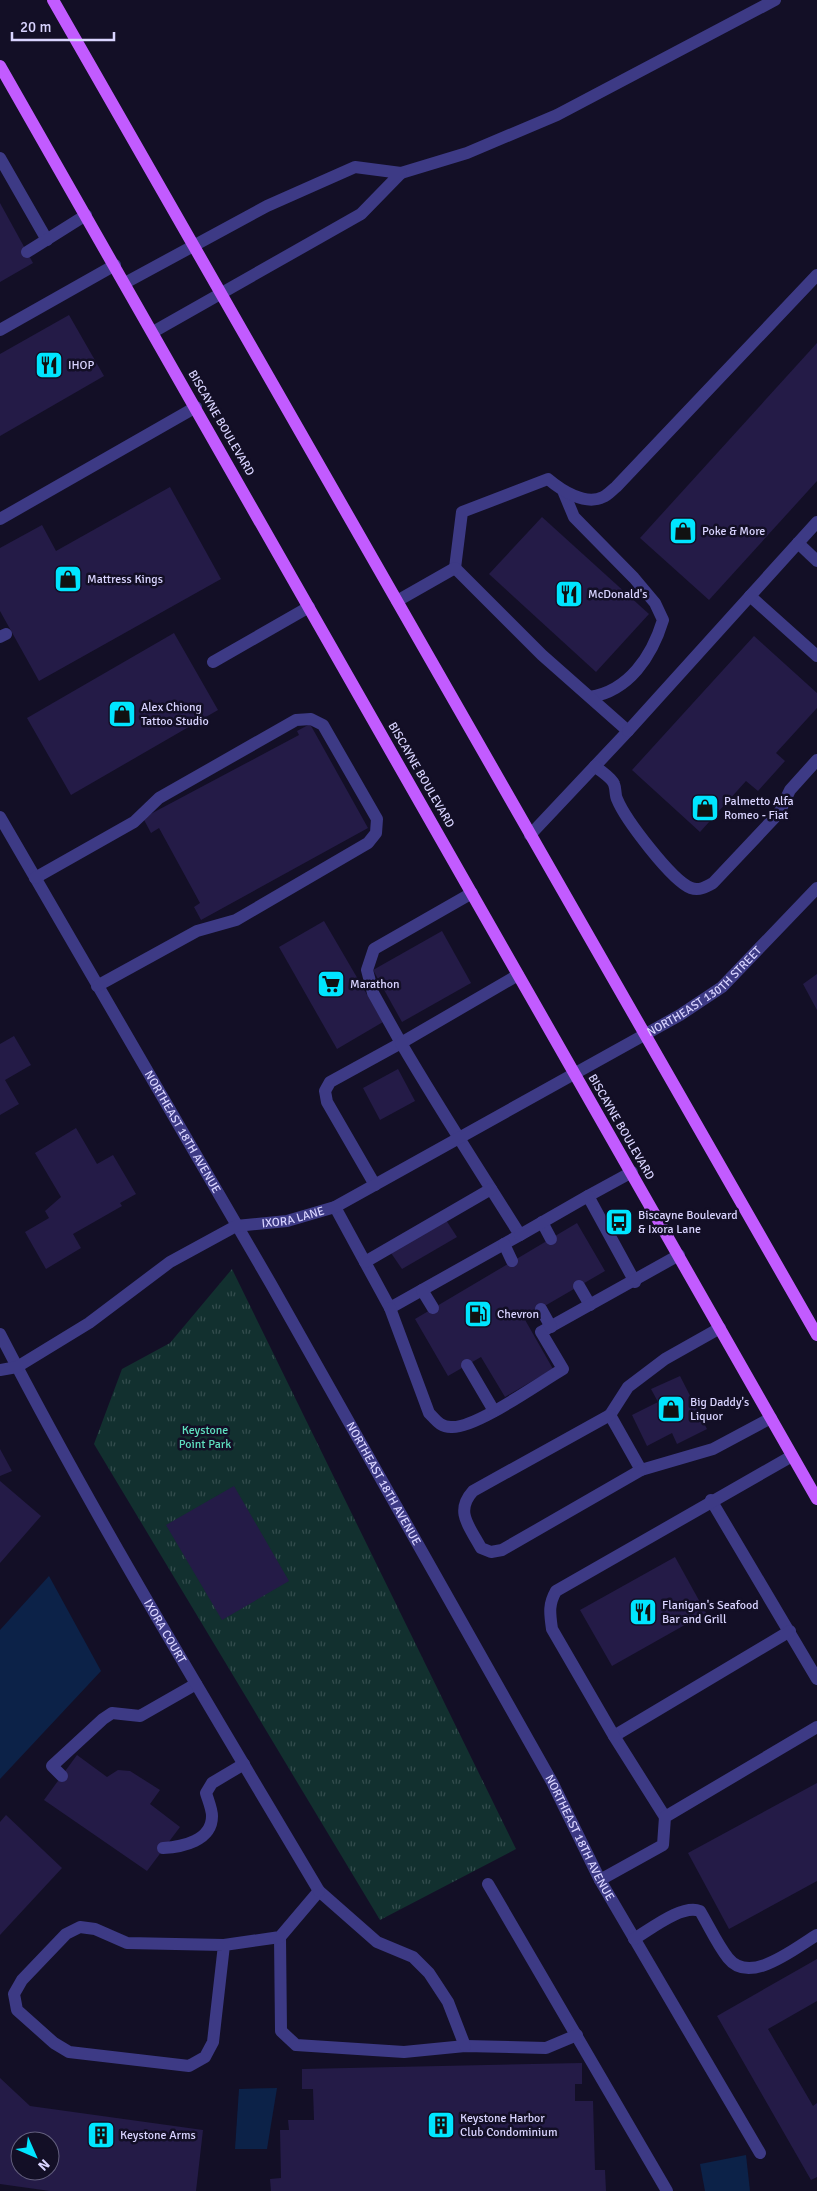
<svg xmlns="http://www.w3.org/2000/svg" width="817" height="2191" font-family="Signika,sans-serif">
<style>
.park{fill:url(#park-tufts)}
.water{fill:#0c2248}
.building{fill:#241b47;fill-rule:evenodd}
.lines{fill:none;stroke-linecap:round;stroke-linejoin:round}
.service{stroke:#3d3a85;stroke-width:12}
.minor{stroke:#3d3a85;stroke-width:12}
.primary{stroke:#c25bff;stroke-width:12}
.labels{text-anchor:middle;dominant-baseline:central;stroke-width:5;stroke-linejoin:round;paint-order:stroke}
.poi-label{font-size:12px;fill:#d9d4ff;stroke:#130f26;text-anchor:start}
.street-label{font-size:12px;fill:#d9d4ff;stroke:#130f26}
.park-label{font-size:12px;fill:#5fe0c0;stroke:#130f26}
</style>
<defs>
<pattern id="park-tufts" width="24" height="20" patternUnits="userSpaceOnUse" patternTransform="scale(1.25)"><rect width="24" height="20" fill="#12302f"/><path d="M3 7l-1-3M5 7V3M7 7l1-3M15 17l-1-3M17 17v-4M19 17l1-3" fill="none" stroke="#344d4e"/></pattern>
</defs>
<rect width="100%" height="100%" fill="#130f26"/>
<!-- park -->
<path class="park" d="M232 1269 516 1849 380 1920 94 1444 122 1369 170 1343Z"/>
<!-- water -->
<g class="water">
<path d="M49 1576 101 1671 0 1779V1630Z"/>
<path d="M277 2088 267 2149H235L239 2089Z"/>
<path d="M746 2155 750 2191H705L700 2164Z"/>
</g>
<!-- building -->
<g class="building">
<path d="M0 203 33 263 0 282Z"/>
<path d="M69 315 104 376 0 436V354Z"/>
<path d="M817 343V481L709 600 640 538Z"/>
<path d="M170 487 221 579 39 681 0 611V548L42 525 56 551Z"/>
<path d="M542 517 649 614 596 672 489 574Z"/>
<path d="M174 633 218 710 71 795 27 718Z"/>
<path d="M754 636 817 693V708L776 753 785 761 758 791 746 781 700 832 632 770Z"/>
<path d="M310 724 368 828 201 920 194 907 200 903 159 828 151 833 143 818 299 735 297 731Z"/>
<path d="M324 921 383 1022 337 1049 279 947Z"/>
<path d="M442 931 471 983 402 1022 373 970Z"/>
<path d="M817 974V1010L803 984Z"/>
<path d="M14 1036 31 1065 5 1080 19 1104 0 1115V1044Z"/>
<path d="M398 1069 415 1101 380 1120 363 1088Z"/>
<path d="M76 1128 97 1164 113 1155 136 1194 120 1203 122 1206 73 1234 81 1248 46 1269 25 1232 49 1218 45 1211 61 1197 35 1153Z"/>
<path d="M446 1220 457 1237 402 1269 391 1253Z"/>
<path d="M577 1223 605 1271 524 1318 553 1369 505 1397 481 1357 448 1376 415 1319Z"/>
<path d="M680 1376 707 1429 677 1444 672 1433 647 1446 632 1415 658 1402 651 1389Z"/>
<path d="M0 1449 12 1471 0 1476Z"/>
<path d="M0 1481 41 1516 0 1563Z"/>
<path d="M234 1486 289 1581 222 1620 166 1525Z"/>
<path d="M675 1557 706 1613 612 1666 580 1610Z"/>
<path d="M77 1755 107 1777 118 1770 130 1771 160 1790 150 1804 180 1827 147 1871 44 1800Z"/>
<path d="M817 1783V1881L729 1929 688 1853Z"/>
<path d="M6 1815 62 1868 0 1935V1822Z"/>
<path d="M817 1959V2001L768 2029 813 2106 817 2103V2177L811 2180 717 2016Z"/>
<path d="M582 2063V2084H575V2101H593L595 2170H605L606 2191H271L270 2179 281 2178 280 2130H289L288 2120H314L313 2089H302V2069Z"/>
<path d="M0 2078 30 2106 203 2130 196 2191H50L0 2184ZM20 2141H50V2171H20Z"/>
</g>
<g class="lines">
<!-- service -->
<g class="service">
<path d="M0 158 47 240"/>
<path d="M401 173 467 153 557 115 775 0"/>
<path d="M27 252 86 215"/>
<path d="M125 283 267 206 355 167 401 173 361 214 153 332"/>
<path d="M0 330 115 265"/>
<path d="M564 493 574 517 634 578 655 603 663 620C652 656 629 691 590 697"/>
<path d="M0 519 196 407"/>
<path d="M798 543 817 561"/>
<path d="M455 568 462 512 548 479C561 490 585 506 603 497 608 495 612 490 616 487L817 275"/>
<path d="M455 568 542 655 628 731 530 835"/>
<path d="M750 596 817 656"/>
<path d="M397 601 455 568"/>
<path d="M0 637 6 634"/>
<path d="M213 662 309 607"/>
<path d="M628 731 817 522"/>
<path d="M595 766C600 771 612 778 614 784 616 789 615 795 617 799 625 819 672 881 691 888 699 891 706 887 713 883L779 813 790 790 817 760"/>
<path id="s1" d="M0 817 271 1284 552 1782 600 1880 760 2153"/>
<path d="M35 878 134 822 159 798 296 720 311 719 323 725 377 819 376 833 368 843 236 920 197 931 97 986"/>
<path d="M375 1185 327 1102 325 1091 330 1082 401 1043 373 993 367 970 374 949 472 893"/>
<path d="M588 1196 632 1172"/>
<path d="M335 1207 390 1308 520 1235C480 1171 439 1108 401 1043L518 975"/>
<path d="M542 1222 551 1239"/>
<path d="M520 1235 588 1196 635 1282"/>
<path d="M504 1244 512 1261"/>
<path d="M365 1262 491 1189"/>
<path d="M579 1286 590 1305"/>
<path d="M422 1290 433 1308"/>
<path d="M390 1308 429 1413C436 1420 440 1427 451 1427 475 1429 539 1383 563 1369L541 1332 679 1255"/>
<path d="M541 1309 551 1327"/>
<path d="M720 1328 665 1359 628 1387 610 1415 641 1470 713 1449 771 1418"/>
<path d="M467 1365 494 1411"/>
<path d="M610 1415 473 1491C454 1512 470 1527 481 1548L491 1552 502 1550 641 1470"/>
<path d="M711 1500 817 1679"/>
<path d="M614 1736 790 1631"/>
<path d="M62 1776 52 1766 103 1719 112 1713 140 1716 196 1684"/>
<path d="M665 1817 614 1736 552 1629C550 1614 548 1605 556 1591L792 1456"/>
<path d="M163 1848C182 1847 212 1841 212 1816 212 1809 208 1800 206 1793L212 1783 244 1764"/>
<path d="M600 1880 663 1845 665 1817 817 1727"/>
<path d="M488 1884 667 2191"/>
<path d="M280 1937 281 2031 296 2045 404 2052 465 2046 546 2048 577 2035"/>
<path d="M634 1939C651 1929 682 1904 700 1911 709 1926 717 1944 728 1958 750 1986 795 1948 817 1935"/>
<path d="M224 1945 127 1943 95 1929 80 1927 66 1934 22 1980 14 1994 17 2010 54 2043 69 2052 189 2066 205 2057 213 2042 224 1945 280 1937 319 1891 377 1942 413 1957 429 1973 448 2002 465 2046"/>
</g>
<!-- minor -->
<g class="minor">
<path id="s2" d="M0 1334C98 1524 210 1707 319 1891"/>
<path id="s3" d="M0 1370 17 1367 89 1323 170 1262 236 1226 287 1221 335 1207 680 1015 722 987 817 888"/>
</g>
<!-- primary -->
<g class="primary">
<path d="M53 0 817 1335"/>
<path d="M0 66 817 1499"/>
</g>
</g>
<!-- icons -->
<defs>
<g id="restaurant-square" transform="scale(1.4375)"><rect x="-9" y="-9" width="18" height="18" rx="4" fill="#00e5ff" stroke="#130f26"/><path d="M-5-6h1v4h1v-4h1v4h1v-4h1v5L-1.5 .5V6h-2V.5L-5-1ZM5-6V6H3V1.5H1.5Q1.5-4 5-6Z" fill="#111"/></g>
<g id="shop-square" transform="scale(1.4375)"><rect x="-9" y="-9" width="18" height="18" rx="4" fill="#00e5ff" stroke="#130f26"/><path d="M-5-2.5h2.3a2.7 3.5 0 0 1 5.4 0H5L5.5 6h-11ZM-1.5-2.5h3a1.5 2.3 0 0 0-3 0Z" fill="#111"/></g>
<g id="supermarket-square" transform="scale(1.4375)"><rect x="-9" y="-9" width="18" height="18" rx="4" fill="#00e5ff" stroke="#130f26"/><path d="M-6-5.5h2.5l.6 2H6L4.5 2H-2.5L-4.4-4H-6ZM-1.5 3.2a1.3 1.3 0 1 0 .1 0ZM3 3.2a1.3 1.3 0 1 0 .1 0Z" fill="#111"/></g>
<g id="bus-square" transform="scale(1.4375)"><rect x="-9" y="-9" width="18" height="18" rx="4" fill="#00e5ff" stroke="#130f26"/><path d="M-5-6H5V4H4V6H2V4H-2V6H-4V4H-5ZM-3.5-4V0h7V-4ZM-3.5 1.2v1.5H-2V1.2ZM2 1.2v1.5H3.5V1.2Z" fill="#111"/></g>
<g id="fuel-square" transform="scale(1.4375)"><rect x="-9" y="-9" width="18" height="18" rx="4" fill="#00e5ff" stroke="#130f26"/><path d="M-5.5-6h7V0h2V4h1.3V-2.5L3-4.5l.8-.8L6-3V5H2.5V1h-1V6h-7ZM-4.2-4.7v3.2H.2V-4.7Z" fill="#111"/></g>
<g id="building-square" transform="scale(1.4375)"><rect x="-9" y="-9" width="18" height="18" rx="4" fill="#00e5ff" stroke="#130f26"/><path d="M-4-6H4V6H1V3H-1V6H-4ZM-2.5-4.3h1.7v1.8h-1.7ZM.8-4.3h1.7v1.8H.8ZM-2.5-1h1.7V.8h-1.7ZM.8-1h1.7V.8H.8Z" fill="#111"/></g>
</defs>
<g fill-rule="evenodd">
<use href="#restaurant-square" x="49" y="365"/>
<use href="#shop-square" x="683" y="531"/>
<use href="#shop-square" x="68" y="579"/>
<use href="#restaurant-square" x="569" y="594"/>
<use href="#shop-square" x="122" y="714"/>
<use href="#shop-square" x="705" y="808"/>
<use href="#supermarket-square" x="331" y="984"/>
<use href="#bus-square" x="619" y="1222"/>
<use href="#fuel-square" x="478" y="1314"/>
<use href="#shop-square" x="671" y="1409"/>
<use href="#restaurant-square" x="643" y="1612"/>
<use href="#building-square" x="441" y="2125"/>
<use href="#building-square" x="101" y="2135"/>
</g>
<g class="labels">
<!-- poi labels -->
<g class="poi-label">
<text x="68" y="365">IHOP</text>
<text x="702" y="531">Poke &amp; More</text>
<text x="87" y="579">Mattress Kings</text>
<text x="588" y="594">McDonald's</text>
<text x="141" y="707">Alex Chiong<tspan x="141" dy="14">Tattoo Studio</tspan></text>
<text x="724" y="801">Palmetto Alfa<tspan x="724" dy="14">Romeo - Fiat</tspan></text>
<text x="350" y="984">Marathon</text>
<text x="638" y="1215">Biscayne Boulevard<tspan x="638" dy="14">&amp; Ixora Lane</tspan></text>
<text x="497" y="1314">Chevron</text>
<text x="690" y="1402">Big Daddy's<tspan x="690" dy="14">Liquor</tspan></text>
<text x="662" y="1605">Flanigan's Seafood<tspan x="662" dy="14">Bar and Grill</tspan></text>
<text x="460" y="2118">Keystone Harbor<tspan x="460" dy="14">Club Condominium</tspan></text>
<text x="120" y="2135">Keystone Arms</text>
</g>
<!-- street labels -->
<g class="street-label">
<text transform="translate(221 423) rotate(60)">BISCAYNE BOULEVARD</text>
<text transform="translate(421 775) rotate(60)">BISCAYNE BOULEVARD</text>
<text stroke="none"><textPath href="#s3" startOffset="808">NORTHEAST 130TH STREET</textPath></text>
<text transform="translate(621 1127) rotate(60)">BISCAYNE BOULEVARD</text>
<text stroke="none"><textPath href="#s1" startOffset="364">NORTHEAST 18TH AVENUE</textPath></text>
<text stroke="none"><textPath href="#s3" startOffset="336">IXORA LANE</textPath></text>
<text stroke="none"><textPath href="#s1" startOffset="769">NORTHEAST 18TH AVENUE</textPath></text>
<text stroke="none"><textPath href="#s2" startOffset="340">IXORA COURT</textPath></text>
<text stroke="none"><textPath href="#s1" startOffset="1174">NORTHEAST 18TH AVENUE</textPath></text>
</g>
<!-- park labels -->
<g class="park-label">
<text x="205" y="1430">Keystone<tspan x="205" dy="14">Point Park</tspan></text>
</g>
</g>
<!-- north arrow -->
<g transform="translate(35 2156) rotate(135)"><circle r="24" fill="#130f26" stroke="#625e7d"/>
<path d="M0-4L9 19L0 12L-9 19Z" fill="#00e5ff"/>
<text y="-8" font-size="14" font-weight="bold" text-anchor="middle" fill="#d9d4ff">N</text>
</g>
<!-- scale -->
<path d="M12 32v8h102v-8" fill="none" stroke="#d9d4ff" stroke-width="2.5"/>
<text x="20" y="32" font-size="15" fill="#d9d4ff" stroke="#130f26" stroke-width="4" paint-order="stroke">20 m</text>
</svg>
